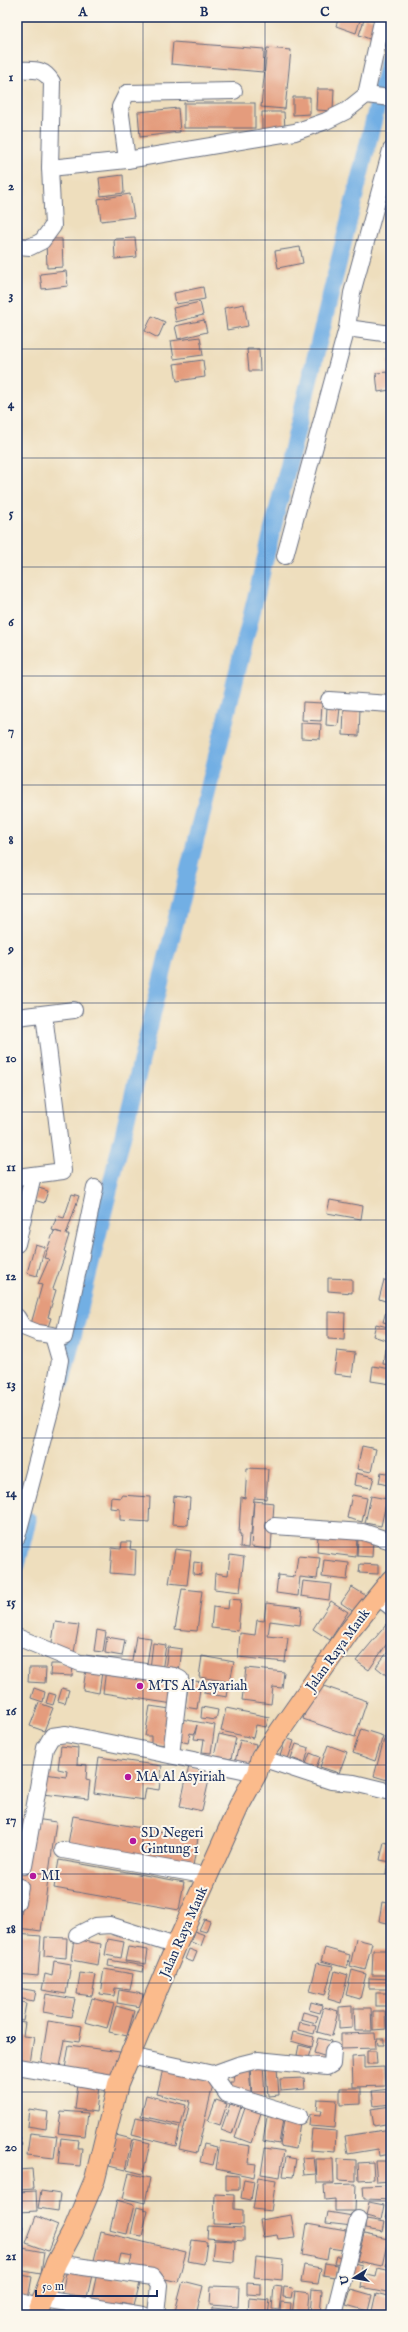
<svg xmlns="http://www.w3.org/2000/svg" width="408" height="2332" font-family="'IM FELL English',serif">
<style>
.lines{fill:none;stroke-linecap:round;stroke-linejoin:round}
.canal{stroke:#72afe4;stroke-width:17}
.building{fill:#e49c7d}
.minor-casing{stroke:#656c7f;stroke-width:18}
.major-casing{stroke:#656c7f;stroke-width:22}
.path{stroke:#656c7f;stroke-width:2.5;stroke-dasharray:3 3;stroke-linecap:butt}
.minor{stroke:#fff;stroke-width:16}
.major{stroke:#fbbb8c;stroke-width:20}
.grid{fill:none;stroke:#1b2f5e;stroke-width:1;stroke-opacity:0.55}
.poi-dot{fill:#b5179e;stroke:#fbf7ec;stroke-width:1.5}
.labels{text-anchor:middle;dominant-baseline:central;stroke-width:4;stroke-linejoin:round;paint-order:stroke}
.street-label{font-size:14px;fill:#1b2f5e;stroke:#fbf7ec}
.poi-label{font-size:14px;fill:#1b2f5e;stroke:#fbf7ec;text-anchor:start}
.neatline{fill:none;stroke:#1b2f5e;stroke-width:1.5}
.grid-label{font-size:13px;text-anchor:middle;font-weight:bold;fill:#1b2f5e}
</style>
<rect width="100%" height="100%" fill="#fbf7ec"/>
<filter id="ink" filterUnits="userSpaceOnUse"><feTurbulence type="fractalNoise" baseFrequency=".025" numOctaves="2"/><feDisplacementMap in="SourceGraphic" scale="8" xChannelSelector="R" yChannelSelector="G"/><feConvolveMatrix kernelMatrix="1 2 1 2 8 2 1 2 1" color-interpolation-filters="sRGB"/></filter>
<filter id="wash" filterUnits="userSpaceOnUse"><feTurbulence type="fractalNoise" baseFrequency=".012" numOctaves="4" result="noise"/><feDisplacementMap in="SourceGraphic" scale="16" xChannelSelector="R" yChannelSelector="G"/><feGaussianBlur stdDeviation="0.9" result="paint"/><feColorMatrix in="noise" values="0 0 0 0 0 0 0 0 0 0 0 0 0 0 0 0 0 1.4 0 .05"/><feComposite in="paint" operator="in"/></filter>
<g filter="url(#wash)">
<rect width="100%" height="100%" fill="#eedebd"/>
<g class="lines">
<!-- canal -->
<g class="canal">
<path d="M62 1381 391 50"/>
<path d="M17 1565 28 1520"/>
</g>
</g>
<g id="blocks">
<!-- building -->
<g class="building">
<path d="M339 17H361L356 33 336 26Z"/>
<path d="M365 17 379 22 372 40 359 35Z"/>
<path d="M173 42 264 49 263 72 171 64Z"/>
<path d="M267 48 291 50 285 109 261 107Z"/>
<path d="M317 89H334L333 111 316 110Z"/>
<path d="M293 97H310V114L293 115Z"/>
<rect x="184" y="103" width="71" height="25"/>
<path d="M178 108 180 132 140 137 138 112Z"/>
<path d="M262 112H284L285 130H262Z"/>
<path d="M123 175 124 193 101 196 99 178Z"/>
<path d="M130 194 134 217 101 221 98 199Z"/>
<path d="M135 238 137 257 115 259 114 239Z"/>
<path d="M46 239H62L63 267 47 268Z"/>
<path d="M300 247 303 263 278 268 275 251Z"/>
<path d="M66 271 68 286 42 289 40 274Z"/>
<path d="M203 287 205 299 176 304 174 293Z"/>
<path d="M200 302 203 315 176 322 173 308Z"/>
<path d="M244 304 248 326 227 330 224 308Z"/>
<path d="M152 316 165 322 158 338 145 331Z"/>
<path d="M204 320 207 332 178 339 175 326Z"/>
<path d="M200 337 203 355 174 359 171 341Z"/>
<path d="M247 349H259L260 371H249Z"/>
<path d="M203 360 205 377 177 381 174 364Z"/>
<path d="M388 360H391V374H390Z"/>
<path d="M388 372 390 390 378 392 376 373Z"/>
<path d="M303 702 322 703 321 721 302 720Z"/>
<path d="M327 707 340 708 338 726 326 725Z"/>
<path d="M344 708H360L359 736 343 735Z"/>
<path d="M301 723 321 724 320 739 301 738Z"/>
<path d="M39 1188 48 1191 44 1203 34 1200Z"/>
<path d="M72 1194 79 1196 66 1235H69L64 1251 66 1252 53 1289 56 1290 48 1317 51 1318 47 1330 31 1324 42 1285 38 1284 49 1259 44 1258 54 1231 62 1233 52 1230 57 1216 64 1218Z"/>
<path d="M330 1200 363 1206 361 1219 327 1213Z"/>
<path d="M35 1244 45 1247 37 1276 27 1273Z"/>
<path d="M391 1250V1266L387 1265Z"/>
<path d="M388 1267 391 1268V1277L386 1276Z"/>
<path d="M328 1278 352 1279V1293L328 1291Z"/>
<path d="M384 1280 391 1281V1303L379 1299Z"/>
<path d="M387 1308 391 1309V1324L383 1322Z"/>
<path d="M328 1312 345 1313 344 1340 328 1339Z"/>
<path d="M376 1324 391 1328V1342L373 1336Z"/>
<path d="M385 1349 391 1350V1365L383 1364Z"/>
<path d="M337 1351 355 1353 352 1376 334 1374Z"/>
<path d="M373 1366 391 1369V1384L371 1381Z"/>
<path d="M362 1446 376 1449 371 1472 357 1469Z"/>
<path d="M247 1468 268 1469 266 1499 254 1498 251 1535H249L248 1548 240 1547 241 1534H239L241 1497 245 1498Z"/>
<path d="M381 1472 391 1474V1486L379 1483Z"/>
<path d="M356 1473 374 1477 371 1488 354 1485Z"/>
<path d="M121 1495 150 1497 149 1522 120 1520V1509L110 1508 111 1497 121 1498Z"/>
<path d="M352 1495 367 1498 362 1522 347 1518Z"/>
<path d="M174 1496 190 1498 188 1525 172 1524Z"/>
<path d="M371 1496 387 1499 381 1526 365 1523Z"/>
<path d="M254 1501 274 1503 271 1549 251 1547Z"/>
<path d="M318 1535 357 1536 356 1557 317 1552Z"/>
<path d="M358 1538 373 1539 372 1557 357 1556Z"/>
<path d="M122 1542H131L130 1549 136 1550 135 1575 110 1573 112 1548 121 1549Z"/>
<path d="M175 1549 191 1551 187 1585 169 1583Z"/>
<path d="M230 1555 244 1557 240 1592 214 1589 215 1573 228 1575Z"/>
<path d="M298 1556 320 1558 317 1579 300 1577 298 1596 276 1593 278 1575 295 1577Z"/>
<path d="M324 1560 349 1563 347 1580 322 1577Z"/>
<path d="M194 1562 202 1563 201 1575 193 1574Z"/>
<path d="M360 1564 378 1565V1574L359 1573Z"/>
<path d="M303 1581 331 1584 329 1600 301 1596Z"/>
<path d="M352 1587 365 1595 354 1612 341 1603Z"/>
<path d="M182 1589 202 1591 197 1631 175 1629Z"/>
<path d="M229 1599 241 1600 238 1631 211 1628 213 1607 228 1609Z"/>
<path d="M331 1601 348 1612 330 1640 313 1629Z"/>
<path d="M266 1603 302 1607 300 1625 270 1621 268 1636 288 1638 285 1662 238 1657 240 1633 255 1635 257 1620 264 1621Z"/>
<path d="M391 1619V1644L388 1642 369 1670 356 1661Z"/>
<path d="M55 1622 79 1625 74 1652 51 1649Z"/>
<path d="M97 1630 106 1632 103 1652 94 1651Z"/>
<path d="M136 1636 151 1638 146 1670 131 1667Z"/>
<path d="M107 1637 125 1640 122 1656 105 1653Z"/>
<path d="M153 1643 166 1645 162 1671 150 1669Z"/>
<path d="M168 1647 182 1649 179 1672 165 1670Z"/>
<path d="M391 1648V1679L376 1667Z"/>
<path d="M202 1656 234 1662 230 1682 199 1677Z"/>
<path d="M51 1664H73L72 1676 50 1675Z"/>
<path d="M29 1668H46L45 1683 28 1682Z"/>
<path d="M246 1668 284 1672 282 1688 273 1687 271 1704 242 1700Z"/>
<path d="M86 1669 102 1672 99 1693 83 1690Z"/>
<path d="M106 1669 177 1680 173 1704 103 1693Z"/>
<path d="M189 1680 201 1682 197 1709 185 1707Z"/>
<path d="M205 1681 229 1685 227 1697 204 1693Z"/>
<path d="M315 1683 367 1701 355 1737 303 1719Z"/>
<path d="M34 1688 45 1692 43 1702 31 1698Z"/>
<path d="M62 1688 69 1690 65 1703 58 1701Z"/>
<path d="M49 1693 56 1695 53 1705 46 1703Z"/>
<path d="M39 1703 53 1708 44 1731 30 1726Z"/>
<path d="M150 1706 170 1709 165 1745 151 1743V1736H145Z"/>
<path d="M202 1707 218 1710 216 1720 201 1718Z"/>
<path d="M226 1708 269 1717 266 1727 256 1725 253 1738 221 1731Z"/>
<path d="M181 1719 215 1725 211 1753 202 1752 204 1740 194 1739 197 1725 194 1734 190 1733 188 1743 176 1740Z"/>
<path d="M361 1729 383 1736 375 1761 353 1753Z"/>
<path d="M219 1734 236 1738 231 1759 214 1756Z"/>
<path d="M385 1736 391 1738V1765L387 1780 374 1776Z"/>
<path d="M286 1738 294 1741 288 1759 280 1756Z"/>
<path d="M240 1740 256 1744 251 1766 235 1762Z"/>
<path d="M296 1744 309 1748 305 1763 291 1758Z"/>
<path d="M328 1745 347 1752 339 1773 320 1767Z"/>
<path d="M61 1746 78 1748 77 1764 87 1765 86 1779 90 1780 88 1799 42 1794 45 1774 66 1777 67 1771 58 1769Z"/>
<path d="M310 1753 320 1757 316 1768 306 1764Z"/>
<path d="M99 1757 162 1766 159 1790 146 1788 144 1800 94 1793Z"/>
<path d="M189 1766 211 1771 202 1811 180 1806Z"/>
<path d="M73 1816 198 1838 193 1866 68 1844Z"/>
<path d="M17 1818 28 1820 25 1842 17 1841Z"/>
<path d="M35 1819 56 1822 41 1931 19 1928 25 1888 17 1887V1864Z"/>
<path d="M384 1842 391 1844V1862L380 1860Z"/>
<path d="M59 1860 184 1882 179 1910 54 1888Z"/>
<path d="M387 1866 391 1867V1875L386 1874Z"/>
<path d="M382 1902 391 1904V1924L379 1921Z"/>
<path d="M204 1919 210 1921 206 1932 199 1930Z"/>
<path d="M194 1931 205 1935 201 1946 191 1942Z"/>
<path d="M17 1934 41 1936 38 1976 17 1974Z"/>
<path d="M45 1937 67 1938 66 1958 44 1956Z"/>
<path d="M74 1939 101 1944 98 1965 71 1960Z"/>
<path d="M108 1939 124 1942 121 1958 105 1955Z"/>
<path d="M356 1939 372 1943 365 1970 350 1966Z"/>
<path d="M128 1947 148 1950 146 1964 125 1961Z"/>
<path d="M325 1948 350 1955 347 1968 321 1961Z"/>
<path d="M189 1949 197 1952 193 1962 185 1959Z"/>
<path d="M373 1950H391V1975H372Z"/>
<path d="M109 1960 144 1966 143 1972 108 1966Z"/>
<path d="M54 1961 71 1964 66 1994 42 1990 45 1974 52 1976Z"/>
<path d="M317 1963 333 1966 325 1995 310 1991Z"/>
<path d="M104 1969 133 1974 130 1990 115 1988 114 1996 100 1994Z"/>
<path d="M352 1970 366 1974 360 1999 346 1995Z"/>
<path d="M335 1971 348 1975 341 2003 328 1999Z"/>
<path d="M80 1973 96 1975 92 1996 77 1994Z"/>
<path d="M369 1978 391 1979V1989H369Z"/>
<path d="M17 1988 36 1991 34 2001 17 1998Z"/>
<path d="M119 1990 143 1994 141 2007 117 2003Z"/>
<rect x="376" y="1993" width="15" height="13"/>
<path d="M46 1994 75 1999 71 2017 43 2012Z"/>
<path d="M92 1998 114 2004 107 2028 85 2022Z"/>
<path d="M17 2001 26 2003 23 2021 17 2020Z"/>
<path d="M311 2002 322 2005 320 2013 309 2010Z"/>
<path d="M116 2006 134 2011 127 2036 109 2032Z"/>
<path d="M352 2006V2028L339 2029V2007Z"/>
<path d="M324 2007 338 2011 332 2036 317 2032Z"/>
<path d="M354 2008H371L372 2031H355Z"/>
<path d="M373 2011H385L386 2029 373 2030Z"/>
<path d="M303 2012 318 2016 316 2023 301 2019Z"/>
<path d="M388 2012H391V2035H389Z"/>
<path d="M48 2021 82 2026 79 2042 65 2040 60 2067 41 2064Z"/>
<path d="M17 2022 25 2023 23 2036 34 2037 30 2063 17 2061Z"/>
<path d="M300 2022 316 2026 314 2034 298 2030Z"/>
<path d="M293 2032 314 2037 312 2047 291 2041Z"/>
<path d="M375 2033 376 2048 341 2049V2034Z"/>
<path d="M318 2038 331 2041 327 2057 314 2053Z"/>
<path d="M377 2039H384V2045H378Z"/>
<path d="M69 2045 120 2052 115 2080 65 2069Z"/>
<path d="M299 2045 311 2048 308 2058 297 2055Z"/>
<path d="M367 2051H376L377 2064H367Z"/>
<path d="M364 2056V2068L384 2067 385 2086 353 2087 352 2057Z"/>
<path d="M263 2064 265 2096 252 2097 250 2066Z"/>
<path d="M277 2068 279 2095 268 2096 266 2069Z"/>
<path d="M163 2069 214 2081 197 2153 179 2149 190 2102 157 2094Z"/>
<path d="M249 2069 251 2093 231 2094 230 2082H234L233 2071Z"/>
<path d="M304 2078 305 2089 281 2091 280 2079Z"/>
<path d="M78 2083 99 2086 96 2112 75 2109Z"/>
<path d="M340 2088H361V2104L340 2105Z"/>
<path d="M391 2089V2104L374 2106 372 2091Z"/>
<path d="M146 2095 186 2105 181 2125 141 2116Z"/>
<path d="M318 2099 337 2100 335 2128 309 2126 310 2114 321 2115 322 2110H317Z"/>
<path d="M216 2100 227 2104 220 2125 208 2121Z"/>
<path d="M230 2104 241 2107 232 2134 221 2130Z"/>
<path d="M391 2106V2123L374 2126 371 2109Z"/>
<path d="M245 2108 261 2113 251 2143 235 2137Z"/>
<path d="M29 2109 48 2112 46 2129 27 2126Z"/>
<path d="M61 2111 88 2113 85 2136 58 2133Z"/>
<path d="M136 2117 180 2127 176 2146 132 2135Z"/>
<path d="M267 2117 283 2119 279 2144 263 2141Z"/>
<path d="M284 2120 300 2122 296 2149 280 2146Z"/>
<path d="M312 2129 336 2131 335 2152 310 2150Z"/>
<path d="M391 2129V2154L379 2156 378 2149 348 2154 345 2136Z"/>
<path d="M30 2133 57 2136 54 2158 27 2155Z"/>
<path d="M116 2135 132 2139 125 2170 109 2166Z"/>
<path d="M61 2138 78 2140 77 2148H82L80 2166 58 2164Z"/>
<path d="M134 2139 150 2143 143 2174 127 2170Z"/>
<path d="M220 2141 250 2146 248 2163 256 2164 254 2177 216 2169Z"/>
<path d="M204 2144 217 2147 213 2165 200 2162Z"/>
<path d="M265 2148 284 2151 280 2177 261 2174Z"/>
<path d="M286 2157 296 2159 293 2177 283 2176Z"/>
<path d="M314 2157 316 2174 304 2175 302 2158Z"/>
<path d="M316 2159H333L334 2183H317Z"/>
<path d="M338 2159 356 2160V2181L338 2180Z"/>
<path d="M375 2161H391V2181L377 2182Z"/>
<path d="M373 2162 374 2179 359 2180 358 2163Z"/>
<path d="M32 2169 34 2189 17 2190V2170Z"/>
<path d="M129 2173 150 2178 145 2203 123 2198Z"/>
<path d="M226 2175 239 2176V2190H226Z"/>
<path d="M258 2177 276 2180 271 2211 253 2209Z"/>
<path d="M244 2179 254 2181 251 2200 241 2198Z"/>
<path d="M356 2184 355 2211H335V2199L325 2200 324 2185Z"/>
<path d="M391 2185V2200L364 2199 363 2186Z"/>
<path d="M36 2191 37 2211 17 2212V2192Z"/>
<path d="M41 2191 60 2194 58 2211 38 2208Z"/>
<path d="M215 2194 234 2195V2209L243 2210V2225L214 2224Z"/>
<path d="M117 2200 134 2205 127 2234 110 2230Z"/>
<path d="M369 2202 384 2205 381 2220 366 2216Z"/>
<path d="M389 2204 391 2205V2219L386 2218Z"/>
<path d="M137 2207 148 2210 142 2236 131 2234Z"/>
<path d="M328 2212 353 2216 352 2226 326 2223Z"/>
<path d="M291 2215 295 2237 278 2239 277 2235 263 2237 260 2220Z"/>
<path d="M36 2216 58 2225 48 2251 26 2243Z"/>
<path d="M366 2219 385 2222 383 2232 365 2229Z"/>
<path d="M307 2224 346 2231 343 2250 329 2248 327 2260 302 2255Z"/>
<path d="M17 2225 23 2226 20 2243 17 2242Z"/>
<path d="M208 2226 244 2228V2241L207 2238Z"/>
<path d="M101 2232 186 2252 178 2282 128 2270 132 2256 121 2254 118 2266 94 2260Z"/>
<path d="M364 2234 388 2239 382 2266 357 2261Z"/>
<path d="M192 2240 207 2242 204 2264 188 2261Z"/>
<path d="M214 2240 235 2241 234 2262 212 2260Z"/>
<path d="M390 2247H391V2267L386 2266Z"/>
<path d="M22 2248 44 2252 41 2274 18 2270Z"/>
<path d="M336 2256 345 2257 344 2264 334 2263Z"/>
<path d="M256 2257 283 2260 282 2280 254 2277Z"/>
<path d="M350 2262 362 2265 360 2279 347 2276Z"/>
<path d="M325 2263 337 2265 335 2277 323 2275Z"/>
<path d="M304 2265 321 2268 318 2284 301 2282Z"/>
<path d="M378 2268 391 2271 387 2292 361 2287 363 2274 376 2277Z"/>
<path d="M67 2269 92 2275 86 2302 61 2296Z"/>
<path d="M97 2273 140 2283 134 2305 120 2302 119 2307 91 2301Z"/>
<path d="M17 2274 32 2277 28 2299 17 2298Z"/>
<path d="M183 2281 203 2286 196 2315H174Z"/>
<path d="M247 2283 261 2284V2295L247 2294Z"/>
<path d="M211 2286 239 2287 238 2307 210 2305Z"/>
<path d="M274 2286 282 2287 279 2310 272 2309Z"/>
<path d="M284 2287 293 2288 291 2298 283 2297Z"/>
<path d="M312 2289 322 2290 320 2315H310Z"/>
<path d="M351 2289 372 2295 368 2311 346 2305Z"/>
<path d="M295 2291 309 2293 307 2315H292Z"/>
<path d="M376 2293 391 2297V2315L372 2311Z"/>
<path d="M249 2298 270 2300 268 2315H248Z"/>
<path d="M281 2302 291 2303 290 2313 280 2312Z"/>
<path d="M212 2308 236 2310V2315H212Z"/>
<path d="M68 2309 92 2314V2315H67Z"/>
</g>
</g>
</g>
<g filter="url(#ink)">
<use href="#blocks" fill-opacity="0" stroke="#656c7f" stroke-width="1"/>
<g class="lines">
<!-- minor casing -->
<g class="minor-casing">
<g id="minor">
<path d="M17 70C33 70 43 67 52 82L50 168 53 226 42 241 30 247 17 246"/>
<path d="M366 95 383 17"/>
<path d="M127 160 120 107 127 93 234 91"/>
<path d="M50 168 127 160 295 132 326 121 346 111 366 95 391 98"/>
<path d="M347 328 391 334"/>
<path d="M285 556 347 328 352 293 391 150"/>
<path d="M329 700 391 704"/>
<path d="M17 1017 74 1010"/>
<path d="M17 1177 63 1171 44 1014"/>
<path d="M17 1244 33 1175"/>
<path d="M17 1317 23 1327 38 1333 64 1337 95 1188"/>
<path d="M274 1526 363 1532 391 1541"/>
<path d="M17 1537 52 1404 60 1360 53 1336"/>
<path d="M378 1597 391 1607"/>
<path d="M17 1637 80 1663 174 1676 180 1679 171 1755"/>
<path d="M261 1758 331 1781 354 1783 391 1792"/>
<path d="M63 1850 209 1876"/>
<path d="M24 1866 45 1748 52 1736 66 1734 257 1773"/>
<path d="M17 1902 20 1887"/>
<path d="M77 1935 95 1926 110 1925 176 1946"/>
<path d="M130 2056 213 2074 227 2094 299 2116"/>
<path d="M17 2067 118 2084"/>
<path d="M213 2074 238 2065 258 2060 327 2067 332 2064 333 2051"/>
<path d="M56 2263 153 2277 159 2285 156 2315"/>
<path d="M43 2299 143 2315"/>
<path d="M17 2301 41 2308"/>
<path d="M334 2315 358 2219"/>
</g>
</g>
<!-- major casing -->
<g class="major-casing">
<path id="major" d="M37 2315 56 2263 73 2231 95 2179 118 2084 176 1946 239 1806 257 1773 261 1758 351 1629 391 1580"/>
</g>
<!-- path -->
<path class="path" d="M17 2119 21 2145 17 2152"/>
<!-- minor -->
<use href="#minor" class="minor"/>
<!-- major -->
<use href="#major" class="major"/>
</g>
</g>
<!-- grid -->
<path class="grid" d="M143 17V2315M265 17V2315M17 131H391M17 240H391M17 349H391M17 458H391M17 567H391M17 676H391M17 785H391M17 894H391M17 1003H391M17 1112H391M17 1220H391M17 1329H391M17 1438H391M17 1547H391M17 1656H391M17 1765H391M17 1874H391M17 1983H391M17 2092H391M17 2201H391"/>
<!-- markers -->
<g class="poi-dot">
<circle cx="140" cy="1686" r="4"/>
<circle cx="128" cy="1777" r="4"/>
<circle cx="133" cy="1841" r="4"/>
<circle cx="33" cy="1876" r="4"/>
</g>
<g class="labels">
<!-- street labels -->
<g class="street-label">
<text transform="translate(338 1650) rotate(-54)">Jalan Raya Mauk</text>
<text transform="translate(184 1932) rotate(-66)">Jalan Raya Mauk</text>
</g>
<!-- poi labels -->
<g class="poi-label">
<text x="148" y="1686">MTS Al Asyariah</text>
<text x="136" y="1777">MA Al Asyiriah</text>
<text x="141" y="1833">SD Negeri<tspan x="141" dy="16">Gintung 1</tspan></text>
<text x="41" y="1876">MI</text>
</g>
</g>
<!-- margin -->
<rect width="408" height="2332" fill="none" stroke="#fbf7ec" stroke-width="44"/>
<!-- north arrow -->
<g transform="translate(354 2278) rotate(259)" stroke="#fbf7ec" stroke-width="3" paint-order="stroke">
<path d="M0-3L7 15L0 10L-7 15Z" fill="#1b2f5e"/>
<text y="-6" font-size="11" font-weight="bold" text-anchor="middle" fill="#1b2f5e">U</text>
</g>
<!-- scale -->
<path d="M36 2290v6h121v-6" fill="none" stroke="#1b2f5e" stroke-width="2"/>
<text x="42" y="2290" font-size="12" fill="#1b2f5e" stroke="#fbf7ec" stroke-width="3" paint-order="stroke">50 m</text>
<rect x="22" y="22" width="364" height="2288" class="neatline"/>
<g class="grid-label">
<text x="83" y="16">A</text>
<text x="204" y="16">B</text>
<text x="325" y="16">C</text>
<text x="11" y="81">1</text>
<text x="11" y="190">2</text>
<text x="11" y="299">3</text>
<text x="11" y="408">4</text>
<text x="11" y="517">5</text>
<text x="11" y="626">6</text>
<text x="11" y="735">7</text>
<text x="11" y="844">8</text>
<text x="11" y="953">9</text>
<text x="11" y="1062">10</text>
<text x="11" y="1171">11</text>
<text x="11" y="1280">12</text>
<text x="11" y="1388">13</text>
<text x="11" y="1497">14</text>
<text x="11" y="1606">15</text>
<text x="11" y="1715">16</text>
<text x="11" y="1824">17</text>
<text x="11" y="1933">18</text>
<text x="11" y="2042">19</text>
<text x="11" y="2151">20</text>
<text x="11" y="2260">21</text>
</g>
</svg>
